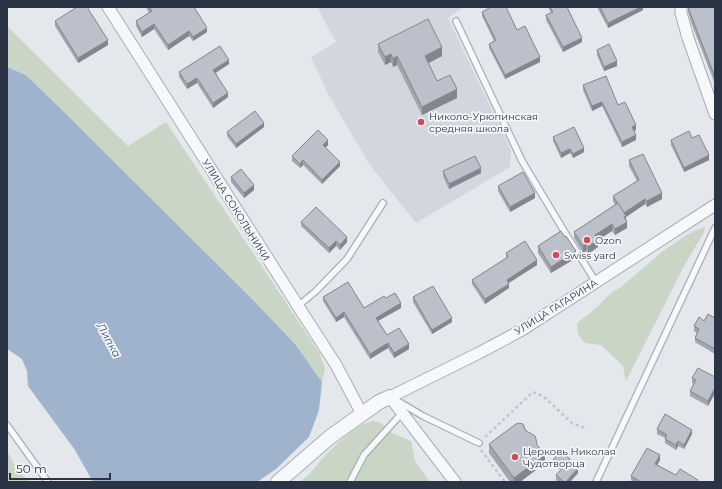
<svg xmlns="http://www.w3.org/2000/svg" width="722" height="489" font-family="Montserrat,sans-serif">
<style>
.built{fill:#d2d6de}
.green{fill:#c9d6c5}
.water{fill:#9fb4cc}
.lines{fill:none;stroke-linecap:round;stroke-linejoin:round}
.service-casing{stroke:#a9aeb7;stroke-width:8}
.minor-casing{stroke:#a9aeb7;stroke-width:13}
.tertiary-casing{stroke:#a9aeb7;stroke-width:16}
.path{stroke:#c2c5cb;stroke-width:2.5;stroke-dasharray:3 3;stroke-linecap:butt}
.service{stroke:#f7f8fa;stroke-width:5.5}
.minor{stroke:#f7f8fa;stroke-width:11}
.tertiary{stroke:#f7f8fa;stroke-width:14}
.wall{fill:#a1a5ae}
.shaded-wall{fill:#83868d}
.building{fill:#bbc0ca;stroke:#83868d}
.poi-dot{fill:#d1495b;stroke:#f4f6f9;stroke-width:1.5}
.labels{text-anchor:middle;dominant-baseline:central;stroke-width:3.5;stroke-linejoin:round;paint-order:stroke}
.poi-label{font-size:10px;fill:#2b3445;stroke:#f4f6f9;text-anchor:start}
.street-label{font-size:10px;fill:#2b3445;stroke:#f4f6f9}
.water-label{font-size:11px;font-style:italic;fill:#34527a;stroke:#f4f6f9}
</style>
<rect width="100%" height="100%" fill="#e4e7ec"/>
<!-- built -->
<path class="built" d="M317 7H463L448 18 511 150 510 167 416 223 370 165 328 94 311 57 336 42Z"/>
<!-- green -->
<g class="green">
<path d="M7 26 128 146 166 122 320 354 325 369 322 382 295 344 252 299 64 112 26 75 7 67Z"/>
<path d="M705 227 704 232 683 268 626 381 623 366 601 345 585 343 578 334 577 323 595 309 611 293 621 287 663 251 685 236 696 230Z"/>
<path d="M373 421C386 423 383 428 392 433 398 436 405 438 411 441L415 461 430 482H299C309 476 314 469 321 460 333 447 356 424 373 421Z"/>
<path d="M7 451 17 470 30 482H7Z"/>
</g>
<!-- water -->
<path class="water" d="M7 67 26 75 64 112 252 299 295 344 322 382 319 410 309 437 276 469 257 482H93L75 450 28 386 27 371 22 359 7 349Z"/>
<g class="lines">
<!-- service casing -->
<g class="service-casing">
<g id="service">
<path d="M456 21 522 161 567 236 596 282"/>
<path d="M298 306 316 291 347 259 383 203"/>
<path d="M396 400 423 416 479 443"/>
<path d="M7 425 48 482"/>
<path d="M350 482 364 455 402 413"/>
<path d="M596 482 715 228"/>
</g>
</g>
<!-- minor casing -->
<g class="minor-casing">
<g id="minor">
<path d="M108 7 298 306 336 365 362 414"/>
<path d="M681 7V13L688 38 715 114"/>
<path d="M455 482 390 397 479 353 522 330 715 205"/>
</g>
</g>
<!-- tertiary casing -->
<g class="tertiary-casing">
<path id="tertiary" d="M278 482 330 437 379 402 390 397"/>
</g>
<!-- path -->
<g class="path">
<path d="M485 437 533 392 543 396 572 423 587 429"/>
<path d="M481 450 505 482"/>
</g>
<!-- service -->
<use href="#service" class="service"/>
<!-- minor -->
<use href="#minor" class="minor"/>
<!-- tertiary -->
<use href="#tertiary" class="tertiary"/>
</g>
<!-- wall -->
<g class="wall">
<path d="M146 7H194L207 32 193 41 189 36 168 50 154 29 142 37 136 26V21L149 13Z"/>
<path d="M548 7H567L582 42 563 52 546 20V15L551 13Z"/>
<path d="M597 7H643V10L608 28Z"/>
<path d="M688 7H715V84L692 25 688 12Z"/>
<path d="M482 12 517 30 540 62 505 79 489 48V44L494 41 482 16Z"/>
<path d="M55 21 108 45 78 63 55 26Z"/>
<path d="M378 44 442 56 428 63 437 81 457 98 422 115 397 65 393 67 391 62 385 65 378 52Z"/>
<path d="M597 50 617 66 604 71 597 55Z"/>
<path d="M229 64 216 73 228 97 213 108 197 83 187 89 179 77V72Z"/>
<path d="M583 85 618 105 636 130 634 131 636 140 622 147 602 106 592 111 583 90Z"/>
<path d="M264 127 236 148 227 136V132Z"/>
<path d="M553 137 584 152 573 158 570 153 561 158 553 141Z"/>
<path d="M692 138 709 160 684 172 671 145V140Z"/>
<path d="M328 145 326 148 340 166 322 184 303 165 300 168 292 161V156Z"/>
<path d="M629 160 662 199 647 207 645 204 626 217 627 228 615 235 612 231 598 240V247L588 254 586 251 583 253 574 238V232L615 205 613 201V196L637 181 629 166Z"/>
<path d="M443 171 481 173 449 189 443 176Z"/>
<path d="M231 177 254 190 244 198 231 182Z"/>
<path d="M498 186 535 198 510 212 498 191Z"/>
<path d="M301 222 347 242 340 250 336 246 329 253 301 226Z"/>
<path d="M538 246 576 258 551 273 538 253Z"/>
<path d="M506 253 537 265 509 283V288L485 304 472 284V280L506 258Z"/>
<path d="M323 297 364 308 386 298 401 308 378 321 387 335 409 349 394 358 388 348 370 359 344 317 336 322 323 301Z"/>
<path d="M413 297 452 322 432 334 413 302Z"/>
<path d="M715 318V354L695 342V338L697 333 694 331V326L704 321Z"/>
<path d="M715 377V393L708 406 690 396V391L694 384 692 383V378Z"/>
<path d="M657 429 692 434 684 449 678 446 676 450 665 443V438L657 434Z"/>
<path d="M526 431 537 445 545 462 541 466 520 482H510L489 453V444Z"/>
<path d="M553 460 570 462 578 473 570 482H559L556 480V475L561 470 553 464Z"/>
<path d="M660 460 657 465 676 475 698 482H633L631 480V476Z"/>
</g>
<!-- shaded-wall -->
<g class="shaded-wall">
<path d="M641 7H643V10L608 28V23Z"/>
<path d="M154 24V29L142 37V32Z"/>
<path d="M207 28V32L193 41V37Z"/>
<path d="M189 31V36L168 50V45Z"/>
<path d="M582 38V42L563 52V47Z"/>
<path d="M108 40V45L78 63V58Z"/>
<path d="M442 47V56L425 65V56Z"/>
<path d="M391 54V62L385 65V57Z"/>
<path d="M397 56V65L393 67V59Z"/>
<path d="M540 57V62L505 79V75Z"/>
<path d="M229 60V64L213 74V70Z"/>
<path d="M617 61V66L604 71V67Z"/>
<path d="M197 78V83L187 89V84Z"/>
<path d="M457 89V98L422 115V107Z"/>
<path d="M228 93V97L213 108V103Z"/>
<path d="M602 102V106L592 111V106Z"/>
<path d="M264 123V127L236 148V144Z"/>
<path d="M636 125V130L632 132V127Z"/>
<path d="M636 135V140L622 147V142Z"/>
<path d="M328 140V145L323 150V145Z"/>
<path d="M584 148V152L573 158V154Z"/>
<path d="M570 149V153L561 158V153Z"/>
<path d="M709 155V160L684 172V168Z"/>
<path d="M303 160V165L300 168V164Z"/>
<path d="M340 162V166L322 184V180Z"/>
<path d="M481 168V173L449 189V184Z"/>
<path d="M254 185V190L244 198V193Z"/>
<path d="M535 193V198L510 212V207Z"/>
<path d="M662 193V199L647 207V201Z"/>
<path d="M645 199V204L626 217V222H627V228L615 235V229L624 213Z"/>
<path d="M612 224V231L595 242V235Z"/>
<path d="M347 237V242L340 250V245Z"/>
<path d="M598 240V247L588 254V247Z"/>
<path d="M336 241V246L329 253V248Z"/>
<path d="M586 244V251L583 253V246Z"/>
<path d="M576 251V258L551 273V267Z"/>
<path d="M537 260V265L507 284V280Z"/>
<path d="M509 284V288L485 304V299Z"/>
<path d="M401 303V308L376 322V318Z"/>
<path d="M344 312V317L336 322V318Z"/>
<path d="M452 318V322L432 334V330Z"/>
<path d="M388 343V348L370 359V354Z"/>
<path d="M409 344V349L394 358V353Z"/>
<path d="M715 388V393L708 406V401Z"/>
<path d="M692 430V434L684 449V445Z"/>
<path d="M678 441V446L676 450V445Z"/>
<path d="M545 454V462L541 466 520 482H514V478Z"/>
<path d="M660 455V460L655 469V464Z"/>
<path d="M578 468V473L570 482H566Z"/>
</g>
<!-- building -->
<g class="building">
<path d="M77 7H87L108 40 78 58 55 21Z"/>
<path d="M149 7H194L207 28 193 37 189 31 168 45 154 24 142 32 136 21 152 11Z"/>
<path d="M491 7H506L517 30 525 26 540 57 505 75 489 44 496 40 482 12Z"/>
<path d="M550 7H567L582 38 563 47 546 15 553 12Z"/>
<path d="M600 7H641L608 23Z"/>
<path d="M688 7H715V77L692 18Z"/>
<path d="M428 19 442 47 425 56 437 81 450 75 457 89 422 107 397 56 393 59 391 54 385 57 378 44Z"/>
<path d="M609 44 617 61 604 67 597 50Z"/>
<path d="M220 46 229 60 213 70 228 93 213 103 197 78 187 84 179 72Z"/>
<path d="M606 76 618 105 625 102 636 125 632 127 636 135 622 142 602 102 592 106 583 85Z"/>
<path d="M255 111 264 123 236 144 227 132Z"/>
<path d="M574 127 584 148 573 154 570 149 561 153 553 137Z"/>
<path d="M318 130 328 140 323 145 340 162 322 180 303 160 300 164 292 156Z"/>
<path d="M689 131 692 138 699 135 709 155 684 168 671 140Z"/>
<path d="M643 154 662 193 647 201 645 199 624 213 613 196 639 180 629 160Z"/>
<path d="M475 156 481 168 449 184 443 171Z"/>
<path d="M241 169 254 185 244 193 231 177Z"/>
<path d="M523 172 535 193 510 207 498 186Z"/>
<path d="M618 203 626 216 624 217 627 222 615 229 612 224 595 235 598 240 588 247 586 244 583 246 574 232Z"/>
<path d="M316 207 347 237 340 245 336 241 329 248 301 222Z"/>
<path d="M561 231 565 237 566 236 576 251 551 267 538 246Z"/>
<path d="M525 241 537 260 507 280 509 284 485 299 472 280 508 257 506 253Z"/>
<path d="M348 282 364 308 384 296 386 298 395 293 401 303 376 318 387 335 399 328 409 344 394 353 388 343 370 354 344 312 336 318 323 297Z"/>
<path d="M433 286 452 318 432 330 413 297Z"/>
<path d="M708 314 715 318V349L695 338 699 329 694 326 699 317 704 321Z"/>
<path d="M698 368 715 377V388L708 401 690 391 696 380 692 378Z"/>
<path d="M665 414 692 430 684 445 678 441 676 445 665 439 667 435 657 429Z"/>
<path d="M519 423 523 424 526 431 530 433 535 436 536 439 537 445 545 454 541 458 514 478 489 444 516 424Z"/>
<path d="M647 448 660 455 655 464 676 475 680 469 698 480 697 482H659L657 481 656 482H641L631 476Z"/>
<path d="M560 451 570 459 563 468 553 460Z"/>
<path d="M569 461 578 468 566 482H564L556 475Z"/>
</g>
<!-- markers -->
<g class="poi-dot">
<circle cx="421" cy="122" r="4"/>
<circle cx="587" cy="240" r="4"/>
<circle cx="556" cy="255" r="4"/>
<circle cx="515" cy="457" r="4"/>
</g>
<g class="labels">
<!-- poi labels -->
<g class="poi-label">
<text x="429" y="116">Николо-Урюпинская<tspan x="429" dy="12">средняя школа</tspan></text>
<text x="595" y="240">Ozon</text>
<text x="564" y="255">Swiss yard</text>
<text x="523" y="451">Церковь Николая<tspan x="523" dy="12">Чудотворца</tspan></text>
</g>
<!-- street labels -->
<g class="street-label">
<text transform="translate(236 210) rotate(58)">УЛИЦА СОКОЛЬНИКИ</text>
<text transform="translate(556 307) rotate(-32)">УЛИЦА ГАГАРИНА</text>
</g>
<!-- water labels -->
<g class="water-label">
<text transform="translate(109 340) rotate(61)">Липка</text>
</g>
</g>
<!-- border -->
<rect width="722" height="489" fill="none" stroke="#2b3445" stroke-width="16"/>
<!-- scale -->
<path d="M10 473v6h100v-6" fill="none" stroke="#2b3445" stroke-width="2"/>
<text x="16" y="473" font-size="12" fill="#2b3445" stroke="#f4f6f9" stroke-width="3" paint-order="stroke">50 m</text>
</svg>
